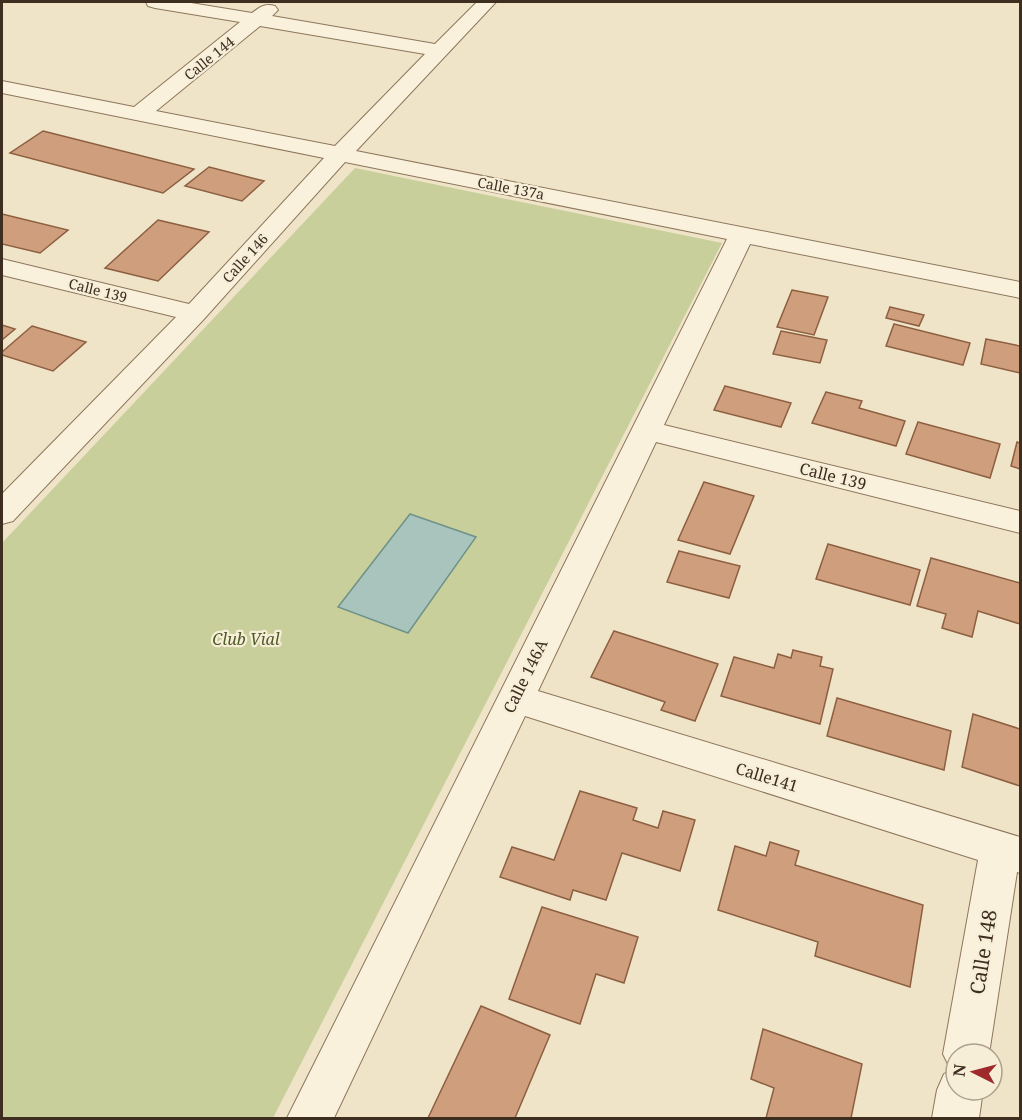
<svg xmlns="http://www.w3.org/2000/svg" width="1022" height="1120" font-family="'Noto Serif',serif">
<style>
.green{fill:#c9cf9b}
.water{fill:#a9c4bc;stroke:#6f938a;stroke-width:1.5}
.building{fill:#cf9f7d;stroke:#8d5f41;stroke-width:1.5}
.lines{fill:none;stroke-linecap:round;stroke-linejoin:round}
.minor-casing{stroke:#8d765c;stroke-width:2}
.minor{fill:#faf1dc;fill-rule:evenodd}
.labels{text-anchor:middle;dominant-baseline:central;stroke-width:4.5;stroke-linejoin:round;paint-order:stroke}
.far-street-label{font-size:14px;fill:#3d2e20;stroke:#f7eed8}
.street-label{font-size:16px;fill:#3d2e20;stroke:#f7eed8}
.park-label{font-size:16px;font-style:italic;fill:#4d5a26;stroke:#f7eed8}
.near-street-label{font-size:20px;fill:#3d2e20;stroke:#f7eed8}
</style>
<rect width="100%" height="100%" fill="#f0e4c8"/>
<!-- green -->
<path class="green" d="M355 168 722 243 273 1118H2V543Z"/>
<!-- water -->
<path class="water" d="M410 514 476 537 408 633 338 607Z"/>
<!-- building -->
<g class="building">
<path d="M43 131 194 169 163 193 10 153Z"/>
<path d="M209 167 264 181 242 201 185 186Z"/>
<path d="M2 214 68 230 40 253 2 244Z"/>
<path d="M158 220 209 232 158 281 105 268Z"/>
<path d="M792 290 828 297 814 335 777 327Z"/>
<path d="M890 307 924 315 919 326 886 318Z"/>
<path d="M894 324 970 343 963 365 886 346Z"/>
<path d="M2 325 15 329 2 340Z"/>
<path d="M32 326 86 342 53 371 2 355V352Z"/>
<path d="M781 331 827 340 820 363 773 354Z"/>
<path d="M986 339 1020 346V373L981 364Z"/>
<path d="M725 386 791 403 781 427 714 410Z"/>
<path d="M826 392 862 401 859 408 905 421 896 446 812 423Z"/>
<path d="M918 422 1000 444 990 478 906 454Z"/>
<path d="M1017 442 1020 443V469L1011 466Z"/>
<path d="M704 482 754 496 730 554 678 540Z"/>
<path d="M828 544 920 570 910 605 816 579Z"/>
<path d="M679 551 740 566 729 598 667 582Z"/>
<path d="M931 558 1020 583V624L978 611 972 637 942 628 946 614 917 606Z"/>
<path d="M614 631 718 664 695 721 661 710 665 702 591 677Z"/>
<path d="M793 650 822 657 820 666 833 669 820 724 721 696 734 657 774 668 778 654 791 658Z"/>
<path d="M837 698 951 731 944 770 827 736Z"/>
<path d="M973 714 1020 729V786L962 767Z"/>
<path d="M580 791 637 808 633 820 658 828 663 811 695 820 680 871 622 853 606 900 573 890 570 900 500 877 512 847 554 860Z"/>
<path d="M770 842 799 851 795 865 923 905 910 987 815 956 818 942 718 910 735 846 766 856Z"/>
<path d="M542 907 638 937 624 983 596 974 580 1024 509 999Z"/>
<path d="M481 1006 550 1035 515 1118H428Z"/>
<path d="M763 1029 862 1064 851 1118H766L774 1088 751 1079Z"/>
</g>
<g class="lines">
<!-- minor casing -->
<g class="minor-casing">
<path id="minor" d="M146 2H185L252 13C260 7 265 3 275 6L278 10 272 16 435 44 477 2H496L356 151 1020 282V298L750 244 664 425 1020 511V533L656 442 538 691 1020 837V873L1017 872 989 1054H956V1090H983L979 1118H932L937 1090 944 1074 951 1070 943 1054 978 860 525 716 334 1118H287L727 239 345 162 204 319 13 521 2 524V494L176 317 2 275V259L189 304 324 158 2 93V81L134 107 240 22 155 8 148 6ZM260 26 425 54 335 146 156 111Z"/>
</g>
<!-- minor -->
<use href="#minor" class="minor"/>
</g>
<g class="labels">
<!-- far-street labels -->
<g class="far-street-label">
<text transform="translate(209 58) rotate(-39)">Calle 144</text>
<text transform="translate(511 188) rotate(11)">Calle 137a</text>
<text transform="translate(245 258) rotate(-48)">Calle 146</text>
<text transform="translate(98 290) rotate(14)">Calle 139</text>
</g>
<!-- street labels -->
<g class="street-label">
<text transform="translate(833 476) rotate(14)">Calle 139</text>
<text transform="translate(525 676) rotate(-64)">Calle 146A</text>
<text transform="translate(767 777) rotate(17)">Calle141</text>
</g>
<!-- park labels -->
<g class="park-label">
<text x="246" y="639">Club Vial</text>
</g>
<!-- near-street labels -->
<g class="near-street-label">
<text transform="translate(983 952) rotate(-81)">Calle 148</text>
</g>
</g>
<!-- border -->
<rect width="1022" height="1120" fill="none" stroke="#3d2e20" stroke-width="6"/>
<!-- north arrow -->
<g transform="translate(974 1072) rotate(276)"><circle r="28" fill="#f7eed8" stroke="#ada18e" stroke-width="1.5"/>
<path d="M0-4.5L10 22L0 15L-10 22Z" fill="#9e2a2b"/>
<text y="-9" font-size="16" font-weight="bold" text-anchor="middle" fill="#3d2e20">N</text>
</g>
</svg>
